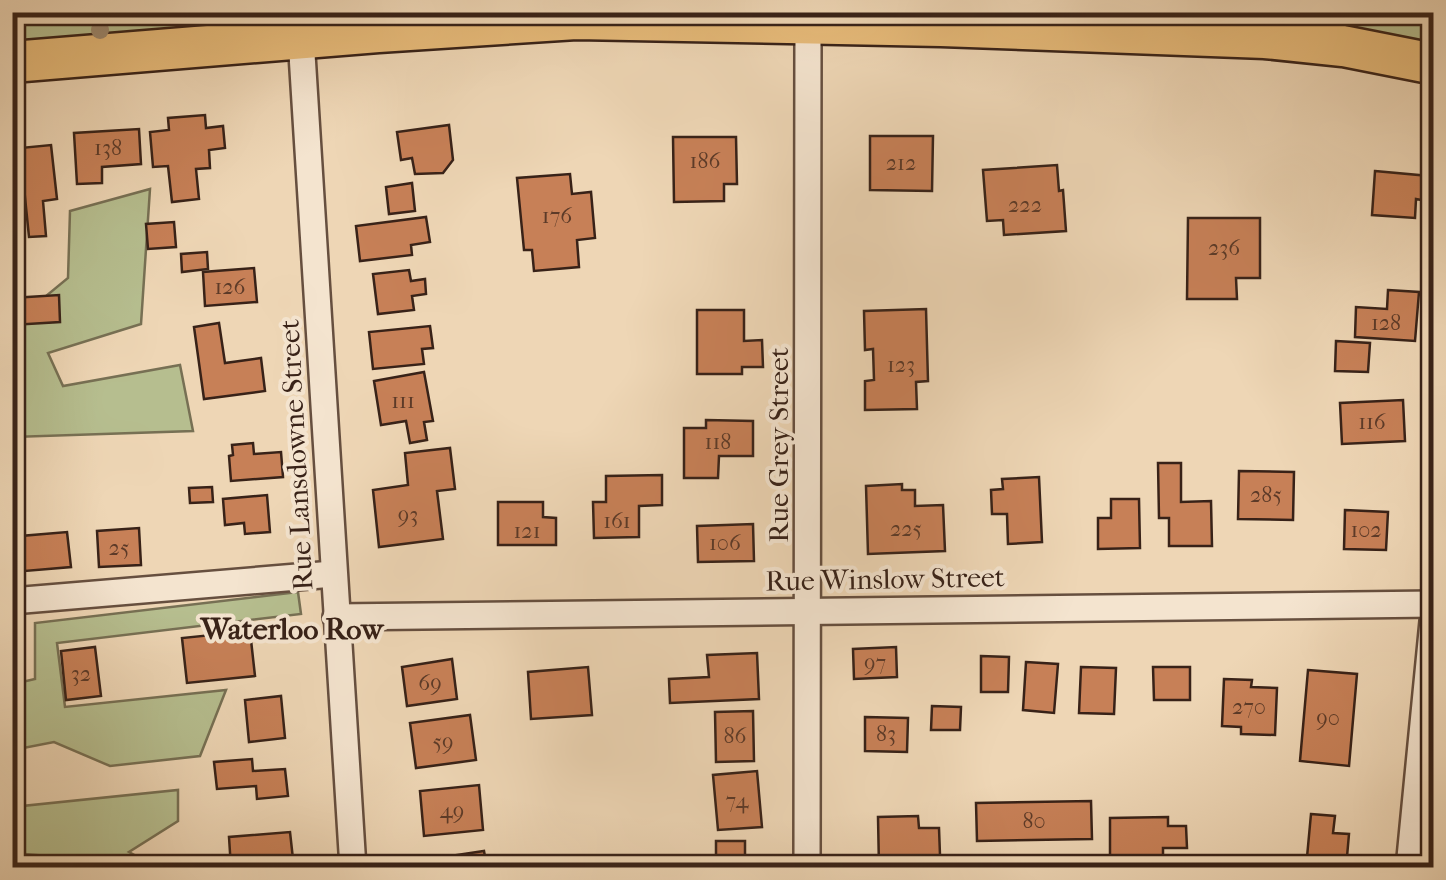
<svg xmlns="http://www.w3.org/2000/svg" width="1446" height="880" font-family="'IM FELL French Canon',serif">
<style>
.green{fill:#b6be8f;stroke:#777054;stroke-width:2.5}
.building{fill:#c78057;stroke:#382218;stroke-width:2.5}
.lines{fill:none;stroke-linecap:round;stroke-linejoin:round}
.minor-casing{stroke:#664f3f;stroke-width:30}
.primary-casing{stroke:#382218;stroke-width:45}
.path{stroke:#382218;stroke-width:4;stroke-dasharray:2.5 5;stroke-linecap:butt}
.minor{stroke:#f4e4cf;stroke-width:25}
.primary{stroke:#e7bb7a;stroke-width:40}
.tree{fill:#9c886f}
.labels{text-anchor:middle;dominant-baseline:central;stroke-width:8;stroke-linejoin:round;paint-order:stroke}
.number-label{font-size:22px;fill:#5c3a28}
.street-label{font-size:28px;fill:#382218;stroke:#f4e4cf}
.neighbourhood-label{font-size:30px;font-weight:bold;fill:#382218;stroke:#f4e4cf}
</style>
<rect width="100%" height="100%" fill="#eed6b5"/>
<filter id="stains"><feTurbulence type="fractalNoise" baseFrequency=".002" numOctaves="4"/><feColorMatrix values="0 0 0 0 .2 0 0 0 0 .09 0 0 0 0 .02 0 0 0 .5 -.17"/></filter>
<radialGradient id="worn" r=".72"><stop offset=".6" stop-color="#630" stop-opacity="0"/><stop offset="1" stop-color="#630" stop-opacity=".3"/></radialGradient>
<!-- green -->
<g class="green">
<path d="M13 12 1434 13 1433 64 845 23 13 62Z"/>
<path d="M150 189 141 324 48 353 63 386 180 365 193 431 13 437 12 324 68 278 70 211Z"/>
<path d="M298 592 301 614 57 643 65 707 226 690 200 756 110 766 54 742 13 750V684L35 679V623Z"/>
<path d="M178 790V821L129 852 156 867H57L58 857 13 853V807Z"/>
</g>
<!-- building -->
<g class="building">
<path d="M205 115 206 128 223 126 225 148 209 150 210 168 196 169 199 199 172 202 168 166 153 167 150 132 169 130 168 118Z"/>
<path d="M449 125 453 160 443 173 415 174 412 158 401 160 397 132Z"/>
<path d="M139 129 141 164 102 167V183L77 184 74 133Z"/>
<path d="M870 136H933L932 191 870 190Z"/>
<path d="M673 137H736L737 184H724V201L674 202Z"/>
<path d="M51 145 57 199 43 201 46 236 29 237 20 148Z"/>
<path d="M1057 165 1059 191 1063 190 1066 231 1004 235 1003 220 987 221 983 170Z"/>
<path d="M1375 171 1429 176 1427 201 1416 199 1415 218 1372 215Z"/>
<path d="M570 174 572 194 591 192 595 238 577 240 579 267 534 271 532 250H524L517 178Z"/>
<path d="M412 183 415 211 389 214 386 187Z"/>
<path d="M426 217 430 242 411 245 412 255 360 261 356 226Z"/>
<path d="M1188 218H1260V278H1236L1237 299H1187Z"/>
<path d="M174 222 176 247 148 249 146 224Z"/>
<path d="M207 252 208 269 182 272 181 254Z"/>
<path d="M254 268 257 302 205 306 203 272Z"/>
<path d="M409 270 411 281 425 279 426 294 412 296 414 310 378 314 373 274Z"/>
<path d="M1388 290 1419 292 1415 341 1355 337 1356 307 1387 309Z"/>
<path d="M59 295 60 322 12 325V298Z"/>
<path d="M926 309 928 381 916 382 917 409 865 410V381L874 380 873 349 865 350 864 311Z"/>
<path d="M697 310H744V341L762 340 763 367H742V374H697Z"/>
<path d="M219 323 225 363 261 358 265 391 204 399 194 327Z"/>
<path d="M430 326 433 348 422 349 424 364 373 369 369 332Z"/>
<path d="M1336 341 1370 343 1368 372 1335 371Z"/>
<path d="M424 372 433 421 424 422 427 440 410 443 406 421 381 425 374 381Z"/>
<path d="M1403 400 1405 441 1342 444 1340 403Z"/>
<path d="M706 420 753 421V456H719L718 478H684V428H706Z"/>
<path d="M253 443 254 454 281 452 283 477 231 481 229 456 233 455 232 445Z"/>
<path d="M450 448 455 489 437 491 443 539 379 547 373 490 408 485 405 453Z"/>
<path d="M1158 463H1181V502L1211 501 1212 546H1169V518H1159Z"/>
<path d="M1239 471 1294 472 1293 520 1238 519Z"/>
<path d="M662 475V505L639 506V537L594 538 593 502H606V476Z"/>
<path d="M1039 477 1042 542 1008 544 1007 514H992L991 490 1003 489 1002 479Z"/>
<path d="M902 484V490H915V506L943 505 945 551 868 554 866 486Z"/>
<path d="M212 487 213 502 190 503 189 488Z"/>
<path d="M267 495 270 532 245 534 244 523 225 525 223 499Z"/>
<path d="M1111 499H1139L1140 548 1098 549V518H1111Z"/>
<path d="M498 502H543V517L556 518V545H498Z"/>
<path d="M1345 510 1388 512 1386 550 1344 549Z"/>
<path d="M753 524 754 561 698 562 697 526Z"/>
<path d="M139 528 141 565 99 567 97 531Z"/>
<path d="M67 532 71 567 25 571 21 536Z"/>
<path d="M250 631 255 676 187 683 182 638Z"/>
<path d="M95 647 101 696 66 700 61 651Z"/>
<path d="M896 647 897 677 854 679 853 649Z"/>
<path d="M757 653 759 699 670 703 669 679 709 677 707 655Z"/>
<path d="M981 656 1009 657 1008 692H981Z"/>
<path d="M452 659 457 699 407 706 402 667Z"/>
<path d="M1026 662 1058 664 1054 713 1023 710Z"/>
<path d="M588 667 592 715 531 719 528 672Z"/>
<path d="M1081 667 1116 668 1114 714 1079 713Z"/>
<path d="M1153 667H1190V700H1154Z"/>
<path d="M1308 670 1357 674 1349 766 1300 761Z"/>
<path d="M1224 679 1252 680 1251 687 1277 688 1275 735 1241 734V727L1222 726Z"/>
<path d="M281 696 285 738 249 742 245 700Z"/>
<path d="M932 706 961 707 960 730H931Z"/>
<path d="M753 711 754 761 716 762 715 712Z"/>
<path d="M470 715 476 760 416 768 410 723Z"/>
<path d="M865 717 908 718 907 752 865 751Z"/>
<path d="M252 759 253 771 285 769 288 796 257 799 256 786 217 789 214 762Z"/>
<path d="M757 771 762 827 718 830 713 775Z"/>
<path d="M479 785 483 830 424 836 420 791Z"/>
<path d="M1091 801 1092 839 977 841 976 803Z"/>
<path d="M1311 814 1335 816 1333 833 1349 834 1346 868H1306Z"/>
<path d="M918 816 919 828H939L940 855 919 856 920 868H879L878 817Z"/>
<path d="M1168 817V826H1186L1187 848H1163V855L1110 856V818Z"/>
<path d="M290 832 294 868H231L229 837Z"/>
<path d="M716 841H745V858L763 857V868H700V858H716Z"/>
<path d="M484 851 487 868H418L417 861Z"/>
</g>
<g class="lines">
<!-- minor casing -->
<g class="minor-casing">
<g id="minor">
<path d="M301 38 353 868"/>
<path d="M12 601 333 574"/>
<path d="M336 617 1434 604"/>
<path d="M807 868 808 24"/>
<path d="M1409 868 1434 611"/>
</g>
</g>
<!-- primary casing -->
<g class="primary-casing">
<path id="primary" d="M12 62 378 32 576 19 941 26 1265 38 1343 46 1434 64"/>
</g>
<!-- path -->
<g class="path">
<path d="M1373 12 1434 26"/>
<path d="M12 20 79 12"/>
</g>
<!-- minor -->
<use href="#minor" class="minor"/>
<!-- primary -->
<use href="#primary" class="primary"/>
</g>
<!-- trees -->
<circle class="tree" cx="100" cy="30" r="9"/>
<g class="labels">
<!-- number labels -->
<g class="number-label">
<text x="108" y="148">138</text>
<text x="705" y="161">186</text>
<text x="901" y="163">212</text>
<text x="1025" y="205">222</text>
<text x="557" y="216">176</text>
<text x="1224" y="248">236</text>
<text x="230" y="287">126</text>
<text x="1386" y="323">128</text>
<text x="901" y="365">123</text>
<text x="403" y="401">111</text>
<text x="1372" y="422">116</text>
<text x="718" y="442">118</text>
<text x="1266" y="495">285</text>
<text x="408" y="515">93</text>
<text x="617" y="521">161</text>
<text x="906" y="529">225</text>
<text x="1366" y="530">102</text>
<text x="527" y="531">121</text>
<text x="725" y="543">106</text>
<text x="119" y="548">25</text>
<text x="875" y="663">97</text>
<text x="81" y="674">32</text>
<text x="430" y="683">69</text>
<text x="1249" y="707">270</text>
<text x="1328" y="718">90</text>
<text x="886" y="734">83</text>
<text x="735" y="736">86</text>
<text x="443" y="742">59</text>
<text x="737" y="801">74</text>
<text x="452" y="811">49</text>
<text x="1034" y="821">80</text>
</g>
<!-- street labels -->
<g class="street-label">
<text transform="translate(778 445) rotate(-90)">Rue Grey Street</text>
<text transform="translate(296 455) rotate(-93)">Rue Lansdowne Street</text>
<text transform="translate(885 579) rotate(-1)">Rue Winslow Street</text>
</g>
<!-- neighbourhood labels -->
<g class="neighbourhood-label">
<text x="292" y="629">Waterloo Row</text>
</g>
</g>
<!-- margin -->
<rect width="1446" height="880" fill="none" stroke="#eed6b5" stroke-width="50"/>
<rect x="15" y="15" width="1416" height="850" fill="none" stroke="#382218" stroke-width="5"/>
<rect x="25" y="25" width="1396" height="830" fill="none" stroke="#382218" stroke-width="2.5"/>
<rect width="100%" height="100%" filter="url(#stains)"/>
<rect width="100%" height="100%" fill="url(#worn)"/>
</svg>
